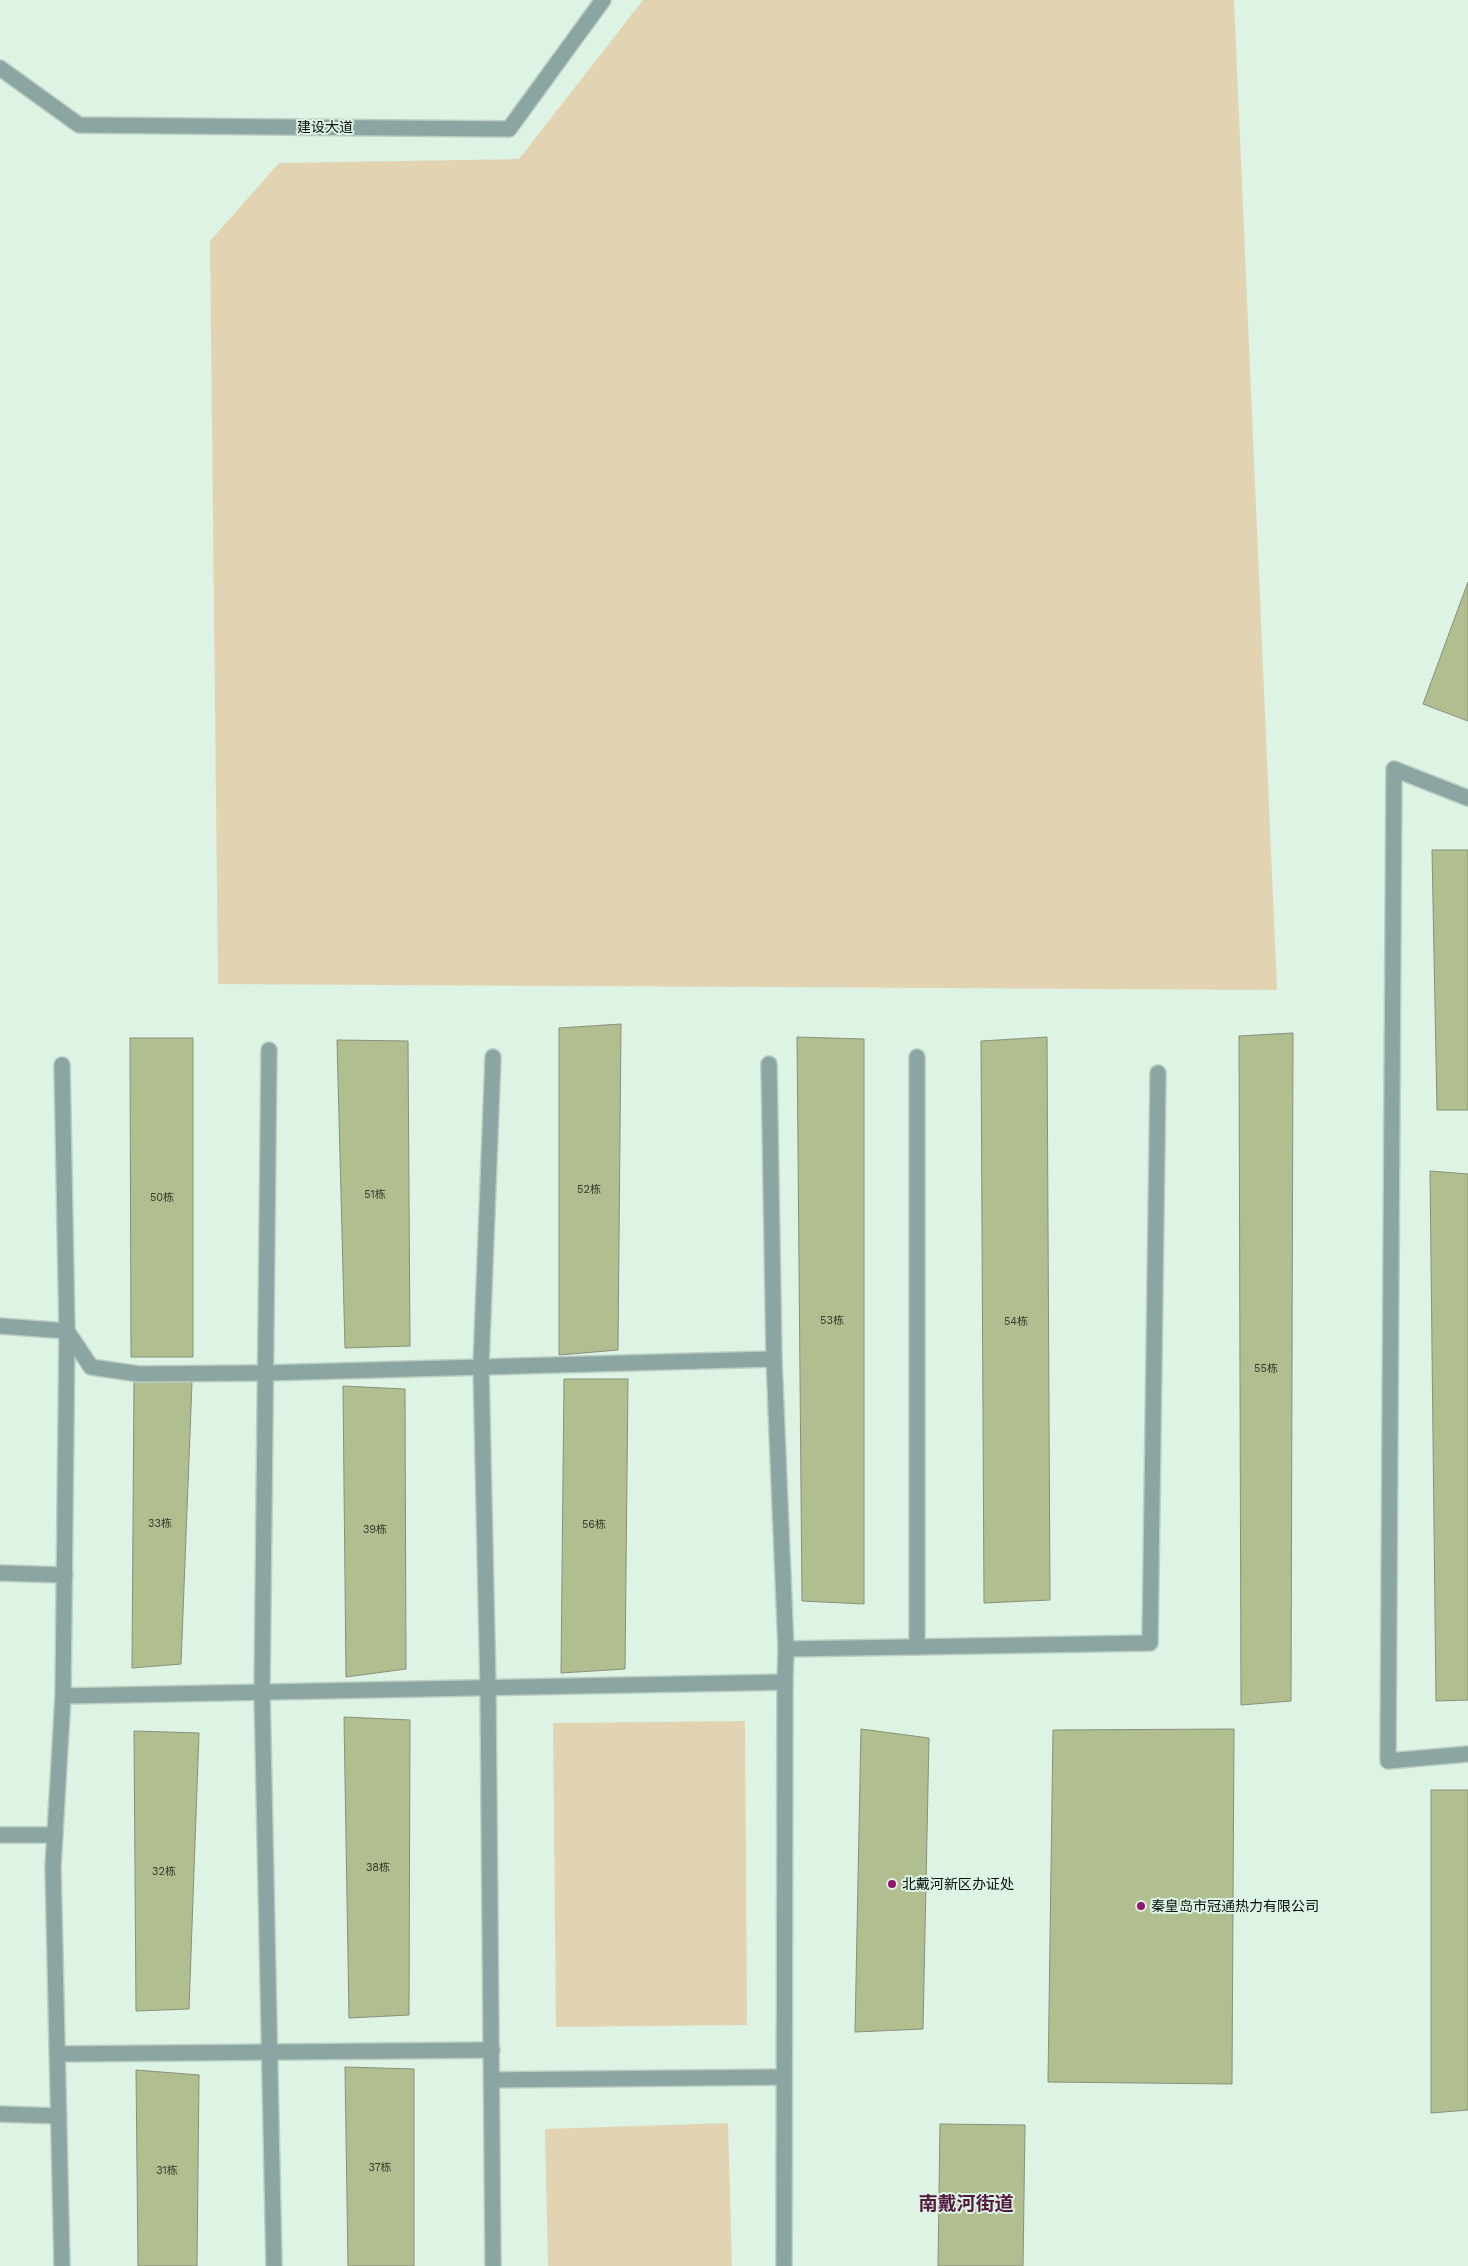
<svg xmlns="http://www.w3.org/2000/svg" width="1468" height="2266" font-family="'Work Sans','Noto Sans SC',sans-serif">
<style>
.green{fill:#e2d4b3}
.building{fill:#b0be90;stroke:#89907b}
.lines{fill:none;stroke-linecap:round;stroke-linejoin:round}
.minor-casing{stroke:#bbcec1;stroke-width:18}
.minor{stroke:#8ba5a3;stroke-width:15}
.poi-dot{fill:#94146e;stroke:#ddf3e4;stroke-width:2}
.labels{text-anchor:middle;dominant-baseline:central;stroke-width:4;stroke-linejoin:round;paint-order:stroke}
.number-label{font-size:11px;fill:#313a2b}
.street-label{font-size:14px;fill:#070e09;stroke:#ddf3e4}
.poi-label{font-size:14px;fill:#070e09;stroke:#ddf3e4;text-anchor:start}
.district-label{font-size:19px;font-weight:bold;fill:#53183e;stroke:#ddf3e4}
</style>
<rect width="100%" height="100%" fill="#ddf3e4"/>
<!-- green -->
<g class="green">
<path d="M643 0H1234L1277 990 218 984 210 241 279 163 519 159Z"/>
<path d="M745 1721 747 2025 556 2027 553 1723Z"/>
<path d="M728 2123 732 2266H548L545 2129Z"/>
</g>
<!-- building -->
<g class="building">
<path d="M1468 582V721L1423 704Z"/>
<path d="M1432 850H1468V1110H1437Z"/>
<path d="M621 1024 618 1350 559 1355V1028Z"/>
<path d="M1293 1033 1291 1701 1241 1705 1239 1036Z"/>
<path d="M797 1037 864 1039V1604L802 1601Z"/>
<path d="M1047 1037 1050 1600 984 1603 981 1041Z"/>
<path d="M130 1038H193V1357H131Z"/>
<path d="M337 1040 408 1041 410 1346 345 1348Z"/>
<path d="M1430 1171 1468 1174V1700L1436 1701Z"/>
<path d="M134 1379 192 1382 181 1664 132 1668Z"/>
<path d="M564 1379H628L625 1669 561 1673Z"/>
<path d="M343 1386 405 1389 406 1669 346 1677Z"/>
<path d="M344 1717 410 1720 409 2015 349 2018Z"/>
<path d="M861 1729 929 1738 923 2029 855 2032Z"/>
<path d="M1234 1729 1232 2084 1048 2082 1053 1730Z"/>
<path d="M134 1731 199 1733 189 2009 136 2011Z"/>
<path d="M1431 1790H1468V2110L1431 2113Z"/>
<path d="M345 2067 414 2069V2266H348Z"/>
<path d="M136 2070 199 2075 197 2266H138Z"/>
<path d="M940 2124 1025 2125 1023 2266H938Z"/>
</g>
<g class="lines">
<!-- minor casing -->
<g class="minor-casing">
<g id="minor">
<path d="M0 68 79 125 509 129 603 0"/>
<path d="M1468 798 1394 769 1388 1761 1468 1754"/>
<path d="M269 1050 262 1692 274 2266"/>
<path d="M493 1057 481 1366 488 1687 493 2266"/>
<path d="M917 1057V1647"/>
<path d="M769 1064 774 1359"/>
<path d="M62 1065 67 1331 63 1696"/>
<path d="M0 1326 67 1331 91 1367 139 1374 264 1373 774 1359 786 1649 785 1682"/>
<path d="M0 1573 65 1575"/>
<path d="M786 1649 1150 1643 1158 1073"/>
<path d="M0 1835H55"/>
<path d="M58 2054 492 2050"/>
<path d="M492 2080 784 2077"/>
<path d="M0 2114 59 2116"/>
<path d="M62 2266 53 1867 63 1696 785 1682 784 2266"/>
</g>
</g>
<!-- minor -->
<use href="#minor" class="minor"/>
</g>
<!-- markers -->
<g class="poi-dot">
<circle cx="892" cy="1884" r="5"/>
<circle cx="1141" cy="1906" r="5"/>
</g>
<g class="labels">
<!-- number labels -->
<g class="number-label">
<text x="589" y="1189">52栋</text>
<text x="375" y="1194">51栋</text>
<text x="162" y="1197">50栋</text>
<text x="832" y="1320">53栋</text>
<text x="1016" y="1321">54栋</text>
<text x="1266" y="1368">55栋</text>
<text x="160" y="1523">33栋</text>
<text x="594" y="1524">56栋</text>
<text x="375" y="1529">39栋</text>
<text x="378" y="1867">38栋</text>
<text x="164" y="1871">32栋</text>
<text x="380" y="2167">37栋</text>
<text x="167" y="2170">31栋</text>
</g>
<!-- street labels -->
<g class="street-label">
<text x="325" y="127">建设大道</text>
</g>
<!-- poi labels -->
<g class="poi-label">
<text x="902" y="1884">北戴河新区办证处</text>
<text x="1151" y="1906">秦皇岛市冠通热力有限公司</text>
</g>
<!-- district labels -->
<g class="district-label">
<text x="966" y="2203">南戴河街道</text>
</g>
</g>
</svg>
